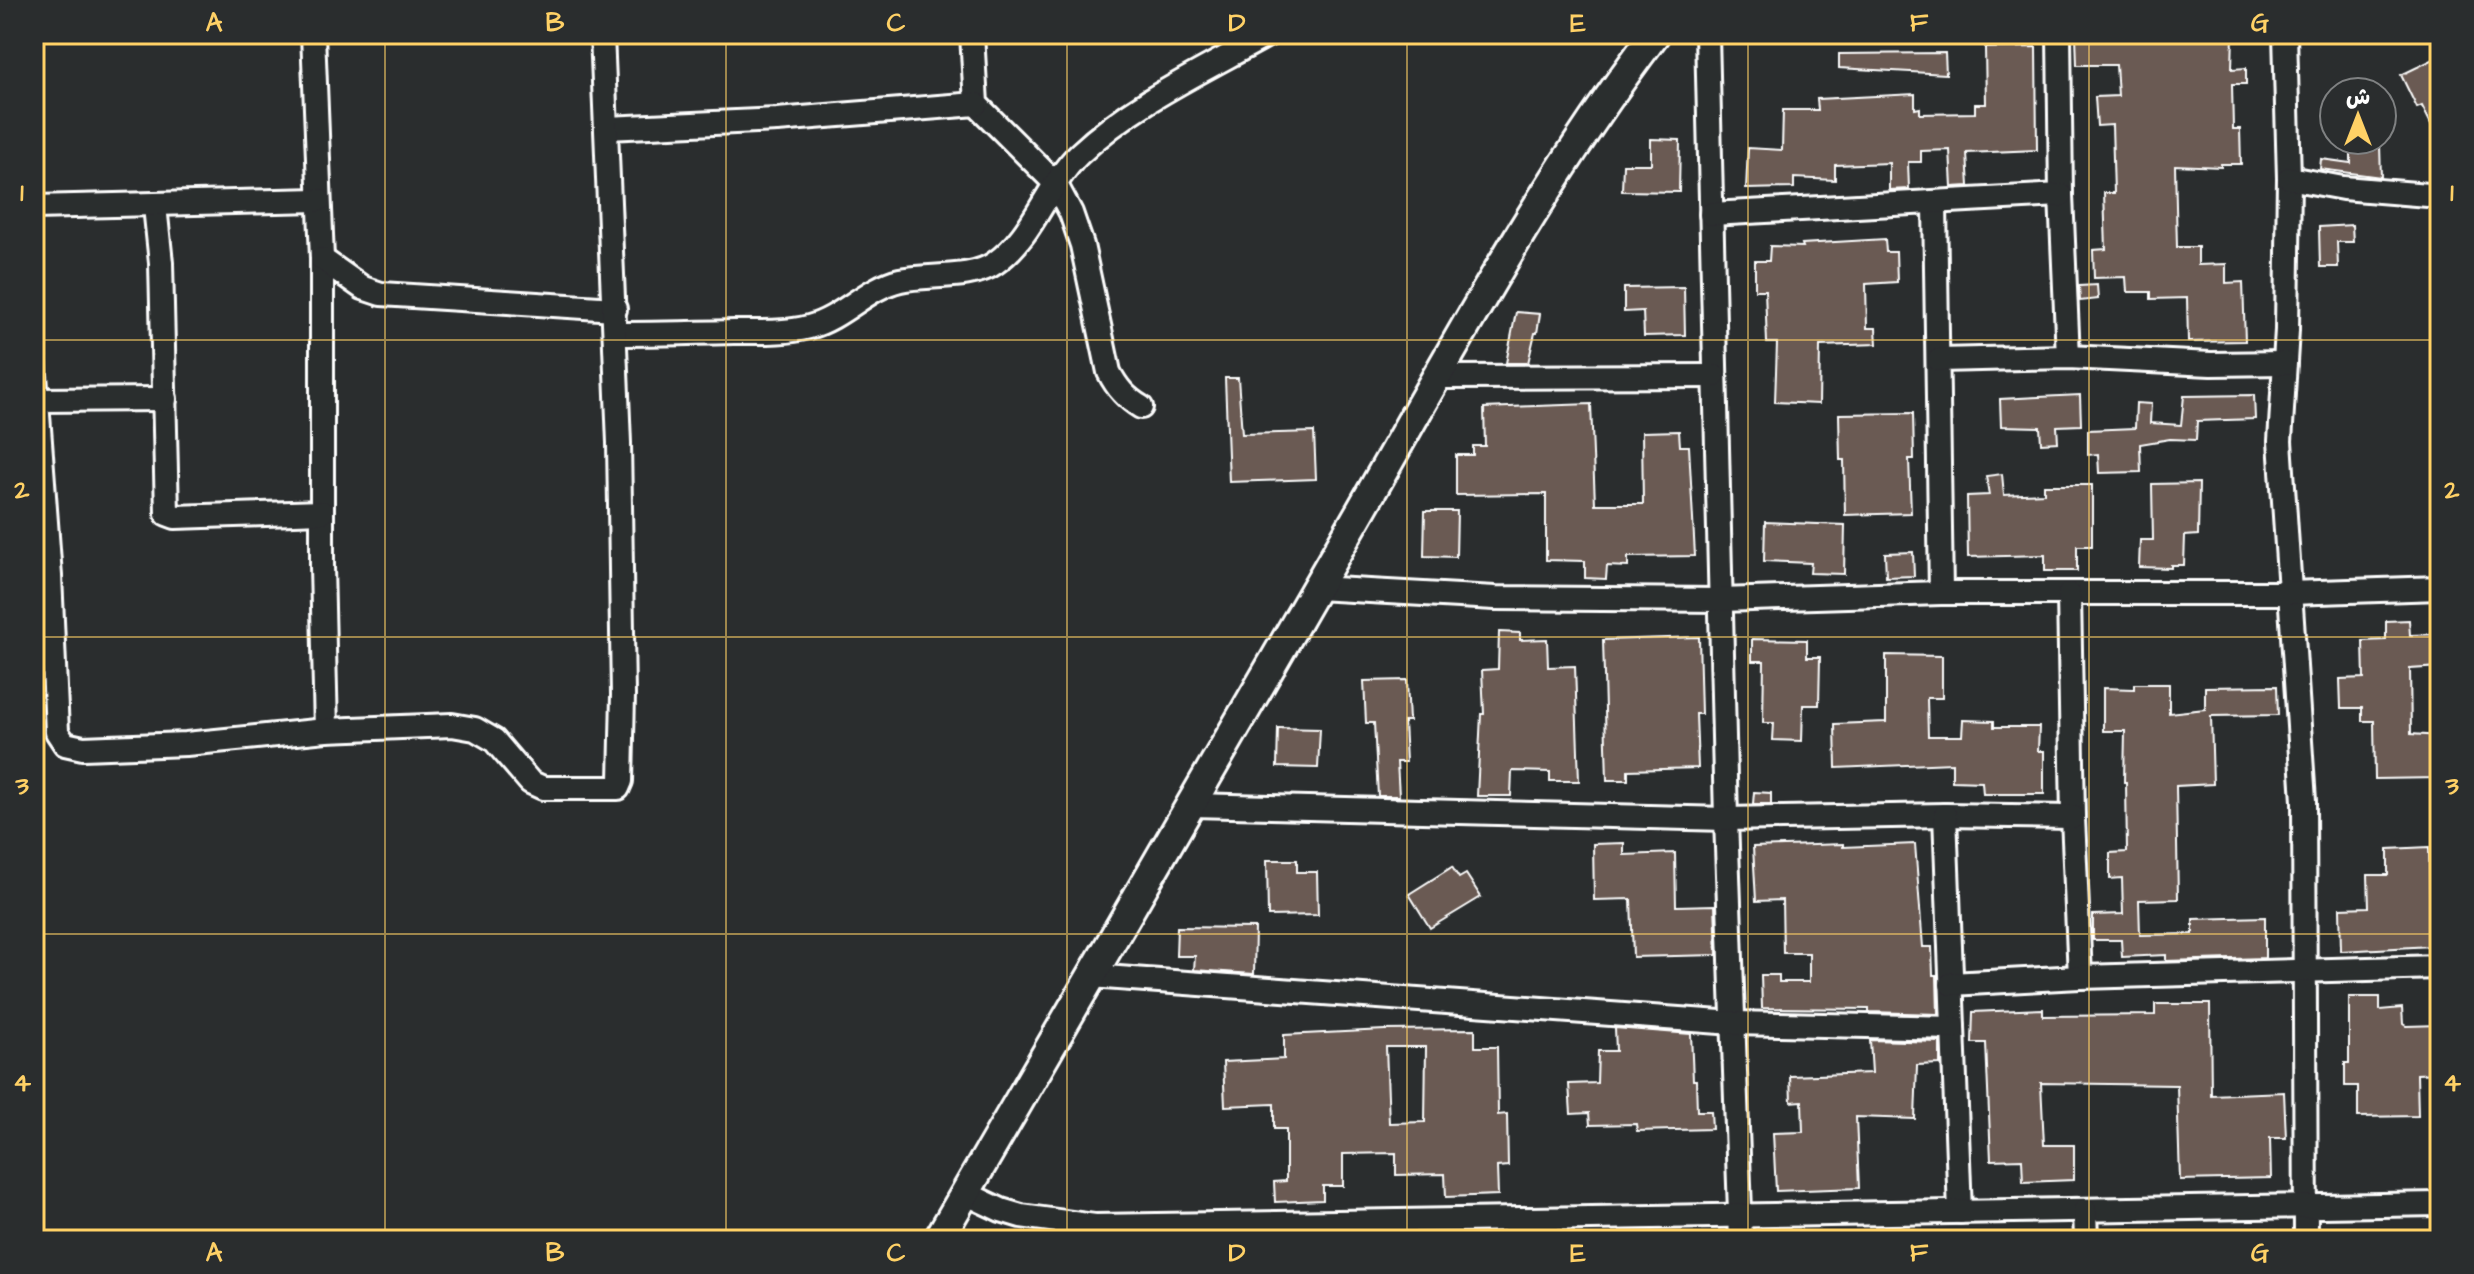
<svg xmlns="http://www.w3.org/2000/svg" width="2474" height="1274" font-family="'Architects Daughter','Playpen Sans Arabic',sans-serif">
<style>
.building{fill:#6a5a52;stroke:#fff;stroke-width:2;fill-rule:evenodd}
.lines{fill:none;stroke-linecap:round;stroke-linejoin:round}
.minor-casing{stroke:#fff;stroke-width:28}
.tertiary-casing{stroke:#fff;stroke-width:34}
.minor{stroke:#2a2d2e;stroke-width:22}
.tertiary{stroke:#2a2d2e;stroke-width:28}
.grid{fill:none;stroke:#ffd166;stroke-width:2;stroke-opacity:0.55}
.neatline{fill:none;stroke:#ffd166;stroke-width:3}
.grid-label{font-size:26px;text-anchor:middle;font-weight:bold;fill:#ffd166}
</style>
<rect width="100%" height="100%" fill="#2a2d2e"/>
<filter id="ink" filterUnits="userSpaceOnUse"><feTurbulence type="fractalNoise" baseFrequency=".0125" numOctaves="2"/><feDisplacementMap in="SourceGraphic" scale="16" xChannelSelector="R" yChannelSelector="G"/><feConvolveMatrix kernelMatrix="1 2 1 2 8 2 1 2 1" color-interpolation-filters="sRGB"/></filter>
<g filter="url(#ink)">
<!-- building -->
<g class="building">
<path d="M2076 34H2233L2232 69 2246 68V84H2232L2233 129H2240L2241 164H2221V167L2175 165 2177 247H2198V265L2226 264V283L2243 282 2245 341 2188 342 2187 298 2151 299V292H2127L2126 277 2094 278 2093 250 2106 249 2104 193H2114L2112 125 2097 126 2095 97 2118 96 2116 65H2077Z"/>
<path d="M2036 47 2037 150 1967 153 1969 186 1952 187 1950 150 1921 151V162H1908L1909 189 1889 190V163L1835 165V180L1794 178V188L1746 189 1748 148 1782 150 1783 110H1818L1817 99 1915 94V109L1920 108V114L1975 113V104H1986L1985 48Z"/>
<path d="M1945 53 1946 74 1839 68V54Z"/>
<path d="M2440 56V142L2422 106 2417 108 2401 75Z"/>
<path d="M1651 139 1680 140 1679 192 1622 191 1623 164H1651Z"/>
<path d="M2351 145H2380L2381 177 2320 169 2321 159 2351 163Z"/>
<path d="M2352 225 2353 242H2337L2338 267H2320L2319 227Z"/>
<path d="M1885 239 1886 252H1896L1897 282 1866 284 1867 328H1876L1877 344 1820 346 1819 404 1775 402 1777 343H1767L1765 290H1755V261H1769L1770 246 1803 247 1802 244Z"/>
<path d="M2097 285 2098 299 2080 301 2079 286Z"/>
<path d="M1684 287 1685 335 1644 336 1643 311 1624 312V288Z"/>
<path d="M1516 312 1540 314 1537 333H1535L1528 363H1506Z"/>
<path d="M1225 378H1238L1242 434 1314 432 1316 479 1229 482Z"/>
<path d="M2080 395 2081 425 2057 426 2058 442 2041 443 2040 427 2001 426 2000 399Z"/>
<path d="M2254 395 2255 419 2197 421 2196 440 2170 439 2140 444 2141 472 2099 473 2098 454 2088 455V430L2135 428 2136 403 2151 404 2150 423 2181 425 2184 396Z"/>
<path d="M1591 404 1595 504H1643L1642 432 1679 431 1680 446H1689L1695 556 1628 557V567L1607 566 1606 579 1585 578V561L1546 560V494L1456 495V455H1473V446H1485L1484 408Z"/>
<path d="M1913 413 1914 459H1909L1911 513 1845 515 1844 460H1840L1839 414Z"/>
<path d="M2002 474 2004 495 2044 493V485H2092V546H2077V571H2045V555L1968 557 1967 496 1989 495 1986 476Z"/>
<path d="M2199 483 2198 535 2185 536 2184 565H2171V568L2139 567 2140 540H2153L2152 484Z"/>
<path d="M1425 511H1457L1456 557 1424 556Z"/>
<path d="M1765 522 1845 525 1844 574 1810 573 1811 563 1764 561Z"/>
<path d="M1913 552 1914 576 1886 577 1885 553Z"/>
<path d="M2409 620 2410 635 2440 634V667L2410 669 2411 734 2440 736V778L2375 779 2374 721H2362V708H2341L2340 679 2364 678 2363 641 2386 640V621Z"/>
<path d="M1499 632 1520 633V640L1547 639 1548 667 1575 666 1579 781H1550V772L1512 771 1511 796H1477L1481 714H1484L1482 670 1498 669Z"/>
<path d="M1699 637 1701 714H1696L1698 768 1628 770V780H1607L1603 640Z"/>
<path d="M1752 639 1807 640V657H1820L1819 705H1803L1802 741 1773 740 1774 723H1763L1764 661H1752Z"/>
<path d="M1886 655 1942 656V698H1927L1928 736H1962L1963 720 1994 721V727H2039L2038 751H2044V794H1983L1982 782 1952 781V763L1836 768 1835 724 1886 722Z"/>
<path d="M1407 680 1409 721H1404L1406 762H1397L1399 796H1378L1374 723H1366L1364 681Z"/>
<path d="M2134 684H2169V713L2205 709V687L2277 686 2278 715 2211 716 2213 784 2176 786 2178 899 2139 900 2140 935 2193 934V919L2265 917V958L2166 961V955L2122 957 2121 940H2093V915L2123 914 2122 878 2110 879V853L2127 852 2126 782H2124L2125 731H2103V688L2134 689Z"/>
<path d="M1278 728 1320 729 1318 768 1277 767Z"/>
<path d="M1754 792 1771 793V804H1753Z"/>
<path d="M1624 843V855L1675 853 1676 906 1715 905 1717 955 1633 957 1631 899 1594 900 1593 844Z"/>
<path d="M1843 844V847L1915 844 1923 947H1932L1933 975H1937L1938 1014 1869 1012V1009L1762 1008 1761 975H1779V982H1809V953H1783L1782 900 1756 901 1753 847Z"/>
<path d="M2429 847 2431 946 2341 951 2340 908 2369 907 2368 875H2388V849Z"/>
<path d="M1267 860H1297V872H1317L1318 915 1268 916Z"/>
<path d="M1452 867 1459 878 1466 874 1481 897 1430 928 1409 894Z"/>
<path d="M1177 927 1255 928 1254 974 1194 970 1195 956H1176Z"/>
<path d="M2349 997H2380V1010L2402 1008 2403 1024 2406 1026 2440 1025V1073L2417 1074 2418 1116 2358 1117V1086H2345V1063H2349Z"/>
<path d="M2155 1004H2210L2211 1095 2284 1092 2286 1138H2270L2271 1178 2180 1180 2177 1085 2041 1083 2044 1145H2074V1180L2023 1182 2022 1159 1991 1160 1986 1043H1972L1973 1012 2043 1009V1016L2155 1015Z"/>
<path d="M1615 1028 1691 1034 1693 1080H1696L1697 1111H1711L1712 1129 1637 1131 1636 1124 1590 1125 1589 1113 1571 1114 1569 1084 1597 1083 1598 1051H1616Z"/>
<path d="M1475 1029V1047H1497L1498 1115 1507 1114 1508 1166 1497 1167 1498 1195 1446 1197 1445 1174 1396 1175V1153L1343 1154V1186H1323V1200L1275 1202 1274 1182 1286 1181V1129H1274V1104L1225 1106 1223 1062 1284 1059V1035L1385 1030ZM1386 1047H1426L1425 1122 1389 1123Z"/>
<path d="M1870 1040 1940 1042V1064L1917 1065 1915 1119 1856 1117 1859 1188 1776 1191 1773 1133 1803 1132 1802 1101 1791 1102 1790 1076 1872 1073Z"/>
</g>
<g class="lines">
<!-- minor casing -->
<g class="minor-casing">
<g id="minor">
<path d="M313 34 322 259V567L326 730"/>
<path d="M972 34 976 104 1055 183 1071 213 1082 245 1109 372C1117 388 1126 398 1141 407"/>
<path d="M1707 34 1726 819 1741 1240"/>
<path d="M2059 34 2061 195 2068 357"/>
<path d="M2285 34 2289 178 2287 330 2280 441 2304 801 2306 1240"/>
<path d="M607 128 777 120 976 104"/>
<path d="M2289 178 2343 188 2440 196"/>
<path d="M1935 203 1941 593"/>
<path d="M155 206 161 263 167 514 175 517 322 512"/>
<path d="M34 207 319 200"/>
<path d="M1711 214 2061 195"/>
<path d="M322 259 363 288 381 294 615 309"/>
<path d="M615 334C656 334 696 333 737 332 761 332 786 333 809 327 843 318 866 288 900 280 928 274 972 280 995 263 1034 236 1046 186 1079 154 1134 102 1205 70 1269 34"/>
<path d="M1939 360 2068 357 2211 364 2285 363"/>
<path d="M34 361 50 576 57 732 65 744 83 748 186 744 326 730 452 725 475 729 494 740 530 782 543 788H618L621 781 623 695 619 443 602 34"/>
<path d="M1438 377 1714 376"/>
<path d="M37 400 165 399"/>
<path d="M1316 588 1495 598 1721 600 1941 593H2289L2440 588"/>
<path d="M2069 594 2073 817 2080 977"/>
<path d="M1192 805 1726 819 1945 815 2073 817"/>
<path d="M1945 815 1960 1212"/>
<path d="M1091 976 1734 1023 1953 1028"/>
<path d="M1951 984 2080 977 2440 967"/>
<path d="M965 1193 1001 1210 1021 1216 1095 1226 2440 1204"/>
<path d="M2085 1210 2086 1240"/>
</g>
</g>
<!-- tertiary casing -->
<g class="tertiary-casing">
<path id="tertiary" d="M938 1240C1074 1006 1210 773 1345 538 1443 368 1536 190 1655 34"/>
</g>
<!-- minor -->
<use href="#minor" class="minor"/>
<!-- tertiary -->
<use href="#tertiary" class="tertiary"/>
</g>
</g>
<!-- grid -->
<path class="grid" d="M385 34V1240M726 34V1240M1067 34V1240M1407 34V1240M1748 34V1240M2089 34V1240M34 340H2440M34 637H2440M34 934H2440"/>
<!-- margin -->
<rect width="2474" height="1274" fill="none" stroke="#2a2d2e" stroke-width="88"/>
<!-- north arrow -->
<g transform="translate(2358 116)"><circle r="38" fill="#2a2d2e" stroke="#7f8182" stroke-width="2"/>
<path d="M0-6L14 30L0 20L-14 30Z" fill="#ffd166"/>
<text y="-12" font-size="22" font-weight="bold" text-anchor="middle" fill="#ffffff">ش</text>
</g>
<rect x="44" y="44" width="2386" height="1186" class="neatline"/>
<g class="grid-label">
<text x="214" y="31">A</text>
<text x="555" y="31">B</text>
<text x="896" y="31">C</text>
<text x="1237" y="31">D</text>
<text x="1578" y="31">E</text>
<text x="1919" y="31">F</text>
<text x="2260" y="31">G</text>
<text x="22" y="201">1</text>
<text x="2452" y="201">1</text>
<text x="22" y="498">2</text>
<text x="2452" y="498">2</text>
<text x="22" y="794">3</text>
<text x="2452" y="794">3</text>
<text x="22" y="1091">4</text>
<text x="2452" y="1091">4</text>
<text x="214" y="1261">A</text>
<text x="555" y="1261">B</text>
<text x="896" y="1261">C</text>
<text x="1237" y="1261">D</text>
<text x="1578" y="1261">E</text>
<text x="1919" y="1261">F</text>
<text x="2260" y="1261">G</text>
</g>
</svg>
